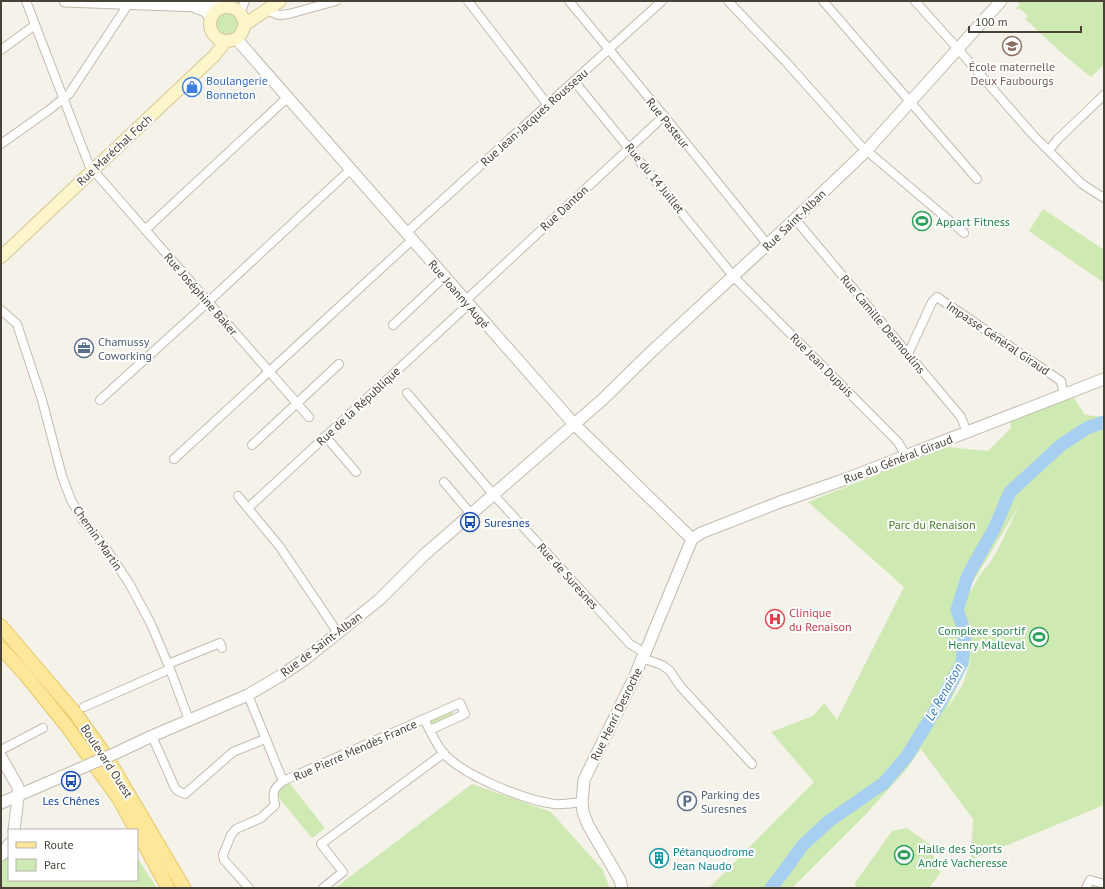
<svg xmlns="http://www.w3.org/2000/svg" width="1105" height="889" font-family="'PT Sans',sans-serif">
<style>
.green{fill:#cee9b2;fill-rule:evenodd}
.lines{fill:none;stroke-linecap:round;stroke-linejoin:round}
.river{stroke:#a6cff2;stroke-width:13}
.minor-casing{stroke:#c1bbac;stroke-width:10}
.tertiary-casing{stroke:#c1bbac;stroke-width:13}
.secondary-casing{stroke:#d5c899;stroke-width:14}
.primary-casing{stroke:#e6c667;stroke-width:15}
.minor{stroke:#fff;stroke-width:8}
.tertiary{stroke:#fff;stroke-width:11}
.secondary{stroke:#fff5ca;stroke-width:12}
.primary{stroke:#ffe799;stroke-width:13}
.tertiary-bridge-casing{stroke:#c1bbac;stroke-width:13;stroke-linecap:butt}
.tertiary-bridge{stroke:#fff;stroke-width:11}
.labels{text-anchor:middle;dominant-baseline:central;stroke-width:4;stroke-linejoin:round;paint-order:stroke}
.education-label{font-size:12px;fill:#785e54;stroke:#fff}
.shop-label{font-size:12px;fill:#366cbe;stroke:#fff;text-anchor:start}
.street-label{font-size:12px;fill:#494337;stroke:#fff}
.leisure-label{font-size:12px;fill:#27864d;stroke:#fff;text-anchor:start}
.service-label{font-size:12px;fill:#4e5e75;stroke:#fff;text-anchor:start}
.transit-label{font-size:12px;fill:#164399;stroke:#fff;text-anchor:start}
.park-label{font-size:12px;fill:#447c29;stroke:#fff}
.health-label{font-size:12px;fill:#be3a42;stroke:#fff;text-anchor:start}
.culture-label{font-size:12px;fill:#0d838f;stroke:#fff;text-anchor:start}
.water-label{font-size:13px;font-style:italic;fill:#2e76b7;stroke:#fff}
</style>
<rect width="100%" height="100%" fill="#f5f2ea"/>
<!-- green -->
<g class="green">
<path d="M1016 1H1104V65L1091 77 1064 55 1025 19 1028 16 1019 8 1018 10 1016 8 1020 5Z"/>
<circle cx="228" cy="24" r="11"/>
<path d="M1043 209 1104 250V283L1029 231Z"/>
<path d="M1074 398 1085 415 1104 417V805L971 860 973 819 921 749 905 771 866 814 792 888H709L814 782 771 732 813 716 824 703 837 720 904 587 808 502 947 447 988 451 1011 428 1009 416 1055 403ZM1020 504 998 549 991 561 979 576 971 591 970 587ZM971 659 963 684 945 712Z"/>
<path d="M452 710 454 716 433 726 430 719Z"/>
<path d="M286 783 290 784 325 828 312 838 279 798C276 789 280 788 286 783Z"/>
<path d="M472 784 551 812 602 869 610 888H335Z"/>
<path d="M907 828 932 846 935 865 934 867 941 872 929 888H856L855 883 892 831Z"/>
<path d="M9 856V880H137V857L157 888H1V862Z"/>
</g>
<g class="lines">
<!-- river -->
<path class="river" d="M771 888 785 870 802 846 829 821 884 783 907 756 940 703 962 663 965 632 957 610 968 575 994 529 1010 492 1061 445 1087 428 1104 422"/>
<!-- minor casing -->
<g class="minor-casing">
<g id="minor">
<path d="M26 1 89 165 93 170 309 417"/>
<path d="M468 1 548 105"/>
<path d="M569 1 664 116 768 245"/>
<path d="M728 1 786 62 860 145 964 233"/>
<path d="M823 1 977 179"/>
<path d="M915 1 958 49 1033 135 1082 184 1104 198"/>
<path d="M266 10 279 15 289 14 336 1"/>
<path d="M240 13 245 1"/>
<path d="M1 50 35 25"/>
<path d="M574 81 734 277 898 442 906 456"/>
<path d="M1 144 49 110 69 94 129 3"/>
<path d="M1049 150 1058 139 1104 95"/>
<path d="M795 219 961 417 967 432"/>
<path d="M145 230 288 97"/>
<path d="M406 233 662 1"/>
<path d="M465 301 664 116"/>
<path d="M1 310 17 324 42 400 62 476 71 500 84 522 107 550 129 583 151 624 170 669 189 720"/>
<path d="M393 325 444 277"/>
<path d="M908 354 932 302 937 297 1061 381 1064 395"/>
<path d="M407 393 493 494 630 644 645 653"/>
<path d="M100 400 208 302 351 169"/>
<path d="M325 436 356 472"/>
<path d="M252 445 339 364"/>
<path d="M174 459 412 240"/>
<path d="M444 482 471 514"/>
<path d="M238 496 280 547 338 633"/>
<path d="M248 508 469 304"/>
<path d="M642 658 662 665 670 671 680 686 752 764"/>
<path d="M168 664 220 643 222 648"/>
<path d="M248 695 283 781 424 719C430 731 436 744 444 754 465 776 524 800 554 804 563 805 573 803 582 802"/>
<path d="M84 707 170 669"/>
<path d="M424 719 460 703 465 714 430 730"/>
<path d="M152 736 175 788 178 791 185 794 233 752 265 739"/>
<path d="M1 750 43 728"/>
<path d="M249 888 224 860 223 855 231 835 236 829 261 818 275 805C272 793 273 789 283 781"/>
<path d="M323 888 343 872 321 844 444 753"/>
<path d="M1086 888 1090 880 1104 884"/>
</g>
</g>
<!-- tertiary casing -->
<g class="tertiary-casing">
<g id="tertiary">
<path d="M65 1 225 7"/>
<path d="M197 8C204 9 207 12 211 18"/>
<path d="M237 38 240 43 574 424 692 539"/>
<path d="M692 539 701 533 780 502 846 479 1104 379"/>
<path d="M116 753 152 736 248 695 280 676 304 660 379 600 424 555 602 400 651 352 795 219 866 151 910 102 1001 1"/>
<path d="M1 757 18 787V798L14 830"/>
<path d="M1 803 86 766"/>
<path d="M1 855 4 853 9 844"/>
<path d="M622 888 620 880 588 825 583 812 582 802 584 780 635 676 642 658 645 653 692 539"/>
</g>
</g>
<!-- secondary casing -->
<g class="secondary-casing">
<g id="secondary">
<circle cx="227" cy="24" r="17"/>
<path d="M244 25 280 1"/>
<path d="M1 257 214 56 226 41"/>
</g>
</g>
<!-- primary casing -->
<g class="primary-casing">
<g id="primary">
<path d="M1 626 75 713 106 756 184 888"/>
<path d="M1 648 24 673 66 725 119 799 136 830"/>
<path d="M137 831 168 888"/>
</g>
</g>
<!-- minor -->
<use href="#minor" class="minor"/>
<!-- tertiary -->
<use href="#tertiary" class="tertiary"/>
<!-- secondary -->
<use href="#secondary" class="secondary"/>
<!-- primary -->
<use href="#primary" class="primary"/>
<!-- tertiary-bridge casing -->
<g class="tertiary-bridge-casing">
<path id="tertiary-bridge" d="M86 766 116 753"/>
</g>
<!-- tertiary-bridge -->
<use href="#tertiary-bridge" class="tertiary-bridge"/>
</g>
<!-- icons -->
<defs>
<g id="school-ring" transform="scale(1)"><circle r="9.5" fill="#fff" stroke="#8d6e63" stroke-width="1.5"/><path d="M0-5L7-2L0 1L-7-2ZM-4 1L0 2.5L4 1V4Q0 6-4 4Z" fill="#8d6e63"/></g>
<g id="shop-ring" transform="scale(1)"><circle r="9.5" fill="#fff" stroke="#3f7fe0" stroke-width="1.5"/><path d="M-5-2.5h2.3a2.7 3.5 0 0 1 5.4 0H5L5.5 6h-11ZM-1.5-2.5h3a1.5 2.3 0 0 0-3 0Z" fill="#3f7fe0"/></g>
<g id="stadium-ring" transform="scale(1)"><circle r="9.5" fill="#fff" stroke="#2e9e5b" stroke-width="1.5"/><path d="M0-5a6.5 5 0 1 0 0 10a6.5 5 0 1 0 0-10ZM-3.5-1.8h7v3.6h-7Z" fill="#2e9e5b"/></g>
<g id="office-ring" transform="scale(1)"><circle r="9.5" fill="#fff" stroke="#5c6f8a" stroke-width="1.5"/><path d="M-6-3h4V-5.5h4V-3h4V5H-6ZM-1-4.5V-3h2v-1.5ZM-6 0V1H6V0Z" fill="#5c6f8a"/></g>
<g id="bus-ring" transform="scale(1)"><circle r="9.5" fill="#fff" stroke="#1a4fb4" stroke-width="1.5"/><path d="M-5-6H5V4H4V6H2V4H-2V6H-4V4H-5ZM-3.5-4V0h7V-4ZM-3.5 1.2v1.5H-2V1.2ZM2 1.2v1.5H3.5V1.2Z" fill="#1a4fb4"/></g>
<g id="hospital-ring" transform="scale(1)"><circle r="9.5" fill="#fff" stroke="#e0444e" stroke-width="1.5"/><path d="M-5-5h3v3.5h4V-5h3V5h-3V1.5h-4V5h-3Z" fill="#e0444e"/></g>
<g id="parking-ring" transform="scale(1)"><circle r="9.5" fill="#fff" stroke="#5c6f8a" stroke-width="1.5"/><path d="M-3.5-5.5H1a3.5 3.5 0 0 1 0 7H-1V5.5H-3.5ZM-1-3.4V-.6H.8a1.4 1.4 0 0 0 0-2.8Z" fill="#5c6f8a"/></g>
<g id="building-ring" transform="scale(1)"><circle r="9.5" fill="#fff" stroke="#0f9aa8" stroke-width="1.5"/><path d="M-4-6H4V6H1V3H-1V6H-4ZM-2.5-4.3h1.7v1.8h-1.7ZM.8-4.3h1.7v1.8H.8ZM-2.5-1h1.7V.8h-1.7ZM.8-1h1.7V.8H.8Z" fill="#0f9aa8"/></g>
</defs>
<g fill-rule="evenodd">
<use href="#school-ring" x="1012" y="46"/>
<use href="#shop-ring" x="192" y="87"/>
<use href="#stadium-ring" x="922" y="221"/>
<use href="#office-ring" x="84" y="348"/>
<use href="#bus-ring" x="470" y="522"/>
<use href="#hospital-ring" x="775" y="619"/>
<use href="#stadium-ring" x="1039" y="637"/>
<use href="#bus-ring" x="71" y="781"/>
<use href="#parking-ring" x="687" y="801"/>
<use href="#stadium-ring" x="904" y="855"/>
<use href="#building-ring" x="659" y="858"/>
</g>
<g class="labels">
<!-- education labels -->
<g class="education-label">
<text x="1012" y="66">École maternelle<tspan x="1012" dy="14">Deux Faubourgs</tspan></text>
</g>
<!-- shop labels -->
<g class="shop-label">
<text x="206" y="80">Boulangerie<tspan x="206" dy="14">Bonneton</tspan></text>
</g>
<!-- street labels -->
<g class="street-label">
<text transform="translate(534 117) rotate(-42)">Rue Jean-Jacques Rousseau</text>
<text transform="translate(668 123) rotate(51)">Rue Pasteur</text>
<text transform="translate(114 150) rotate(-43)">Rue Maréchal Foch</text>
<text transform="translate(655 178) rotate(51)">Rue du 14 Juillet</text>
<text transform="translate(564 208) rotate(-43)">Rue Danton</text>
<text transform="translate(794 220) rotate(-44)">Rue Saint-Alban</text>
<text transform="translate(201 294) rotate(49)">Rue Joséphine Baker</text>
<text transform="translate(459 294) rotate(49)">Rue Joanny Augé</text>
<text transform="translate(883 324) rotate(50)">Rue Camille Desmoulins</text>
<text transform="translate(998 338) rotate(34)">Impasse Général Giraud</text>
<text transform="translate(822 365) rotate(45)">Rue Jean Dupuis</text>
<text transform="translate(358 406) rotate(-43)">Rue de la République</text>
<text transform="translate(898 459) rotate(-21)">Rue du Général Giraud</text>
<text transform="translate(98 538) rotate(55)">Chemin Martin</text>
<text transform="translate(568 576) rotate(48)">Rue de Suresnes</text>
<text transform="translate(321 644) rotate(-37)">Rue de Saint-Alban</text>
<text transform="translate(616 714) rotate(-64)">Rue Henri Desroche</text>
<text transform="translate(355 750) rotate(-24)">Rue Pierre Mendès France</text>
<text transform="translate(107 761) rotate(57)">Boulevard Ouest</text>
</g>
<!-- leisure labels -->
<g class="leisure-label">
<text x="936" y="221">Appart Fitness</text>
<text x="1025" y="630" text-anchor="end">Complexe sportif<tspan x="1025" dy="14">Henry Malleval</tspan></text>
<text x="918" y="848">Halle des Sports<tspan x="918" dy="14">André Vacheresse</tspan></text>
</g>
<!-- service labels -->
<g class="service-label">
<text x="98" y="341">Chamussy<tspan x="98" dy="14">Coworking</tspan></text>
<text x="701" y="794">Parking des<tspan x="701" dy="14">Suresnes</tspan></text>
</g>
<!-- transit labels -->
<g class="transit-label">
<text x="484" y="522">Suresnes</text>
<text x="71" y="800" text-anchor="middle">Les Chênes</text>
</g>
<!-- park labels -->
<g class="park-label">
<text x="932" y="524">Parc du Renaison</text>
</g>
<!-- health labels -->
<g class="health-label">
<text x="789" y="612">Clinique<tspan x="789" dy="14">du Renaison</tspan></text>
</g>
<!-- culture labels -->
<g class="culture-label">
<text x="673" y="851">Pétanquodrome<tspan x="673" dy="14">Jean Naudo</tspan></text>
</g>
<!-- water labels -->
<g class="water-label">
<text transform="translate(944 692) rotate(-61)">Le Renaison</text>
</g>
</g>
<!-- border -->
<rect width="1105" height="889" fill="none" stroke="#494337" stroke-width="4"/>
<!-- legend -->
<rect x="8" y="829" width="130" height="52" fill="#ffffff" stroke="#b6b4af"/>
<rect x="16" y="842" width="20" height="6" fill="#ffe799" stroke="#b6b4af"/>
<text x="44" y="849" font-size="12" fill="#494337">Route</text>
<rect x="16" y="859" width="20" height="12" fill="#cee9b2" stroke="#b6b4af"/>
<text x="44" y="869" font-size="12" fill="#494337">Parc</text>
<!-- scale -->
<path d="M969 26v6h112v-6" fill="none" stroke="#494337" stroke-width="2"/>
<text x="975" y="26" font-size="12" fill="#494337" stroke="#ffffff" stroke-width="3" paint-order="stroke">100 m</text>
</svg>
